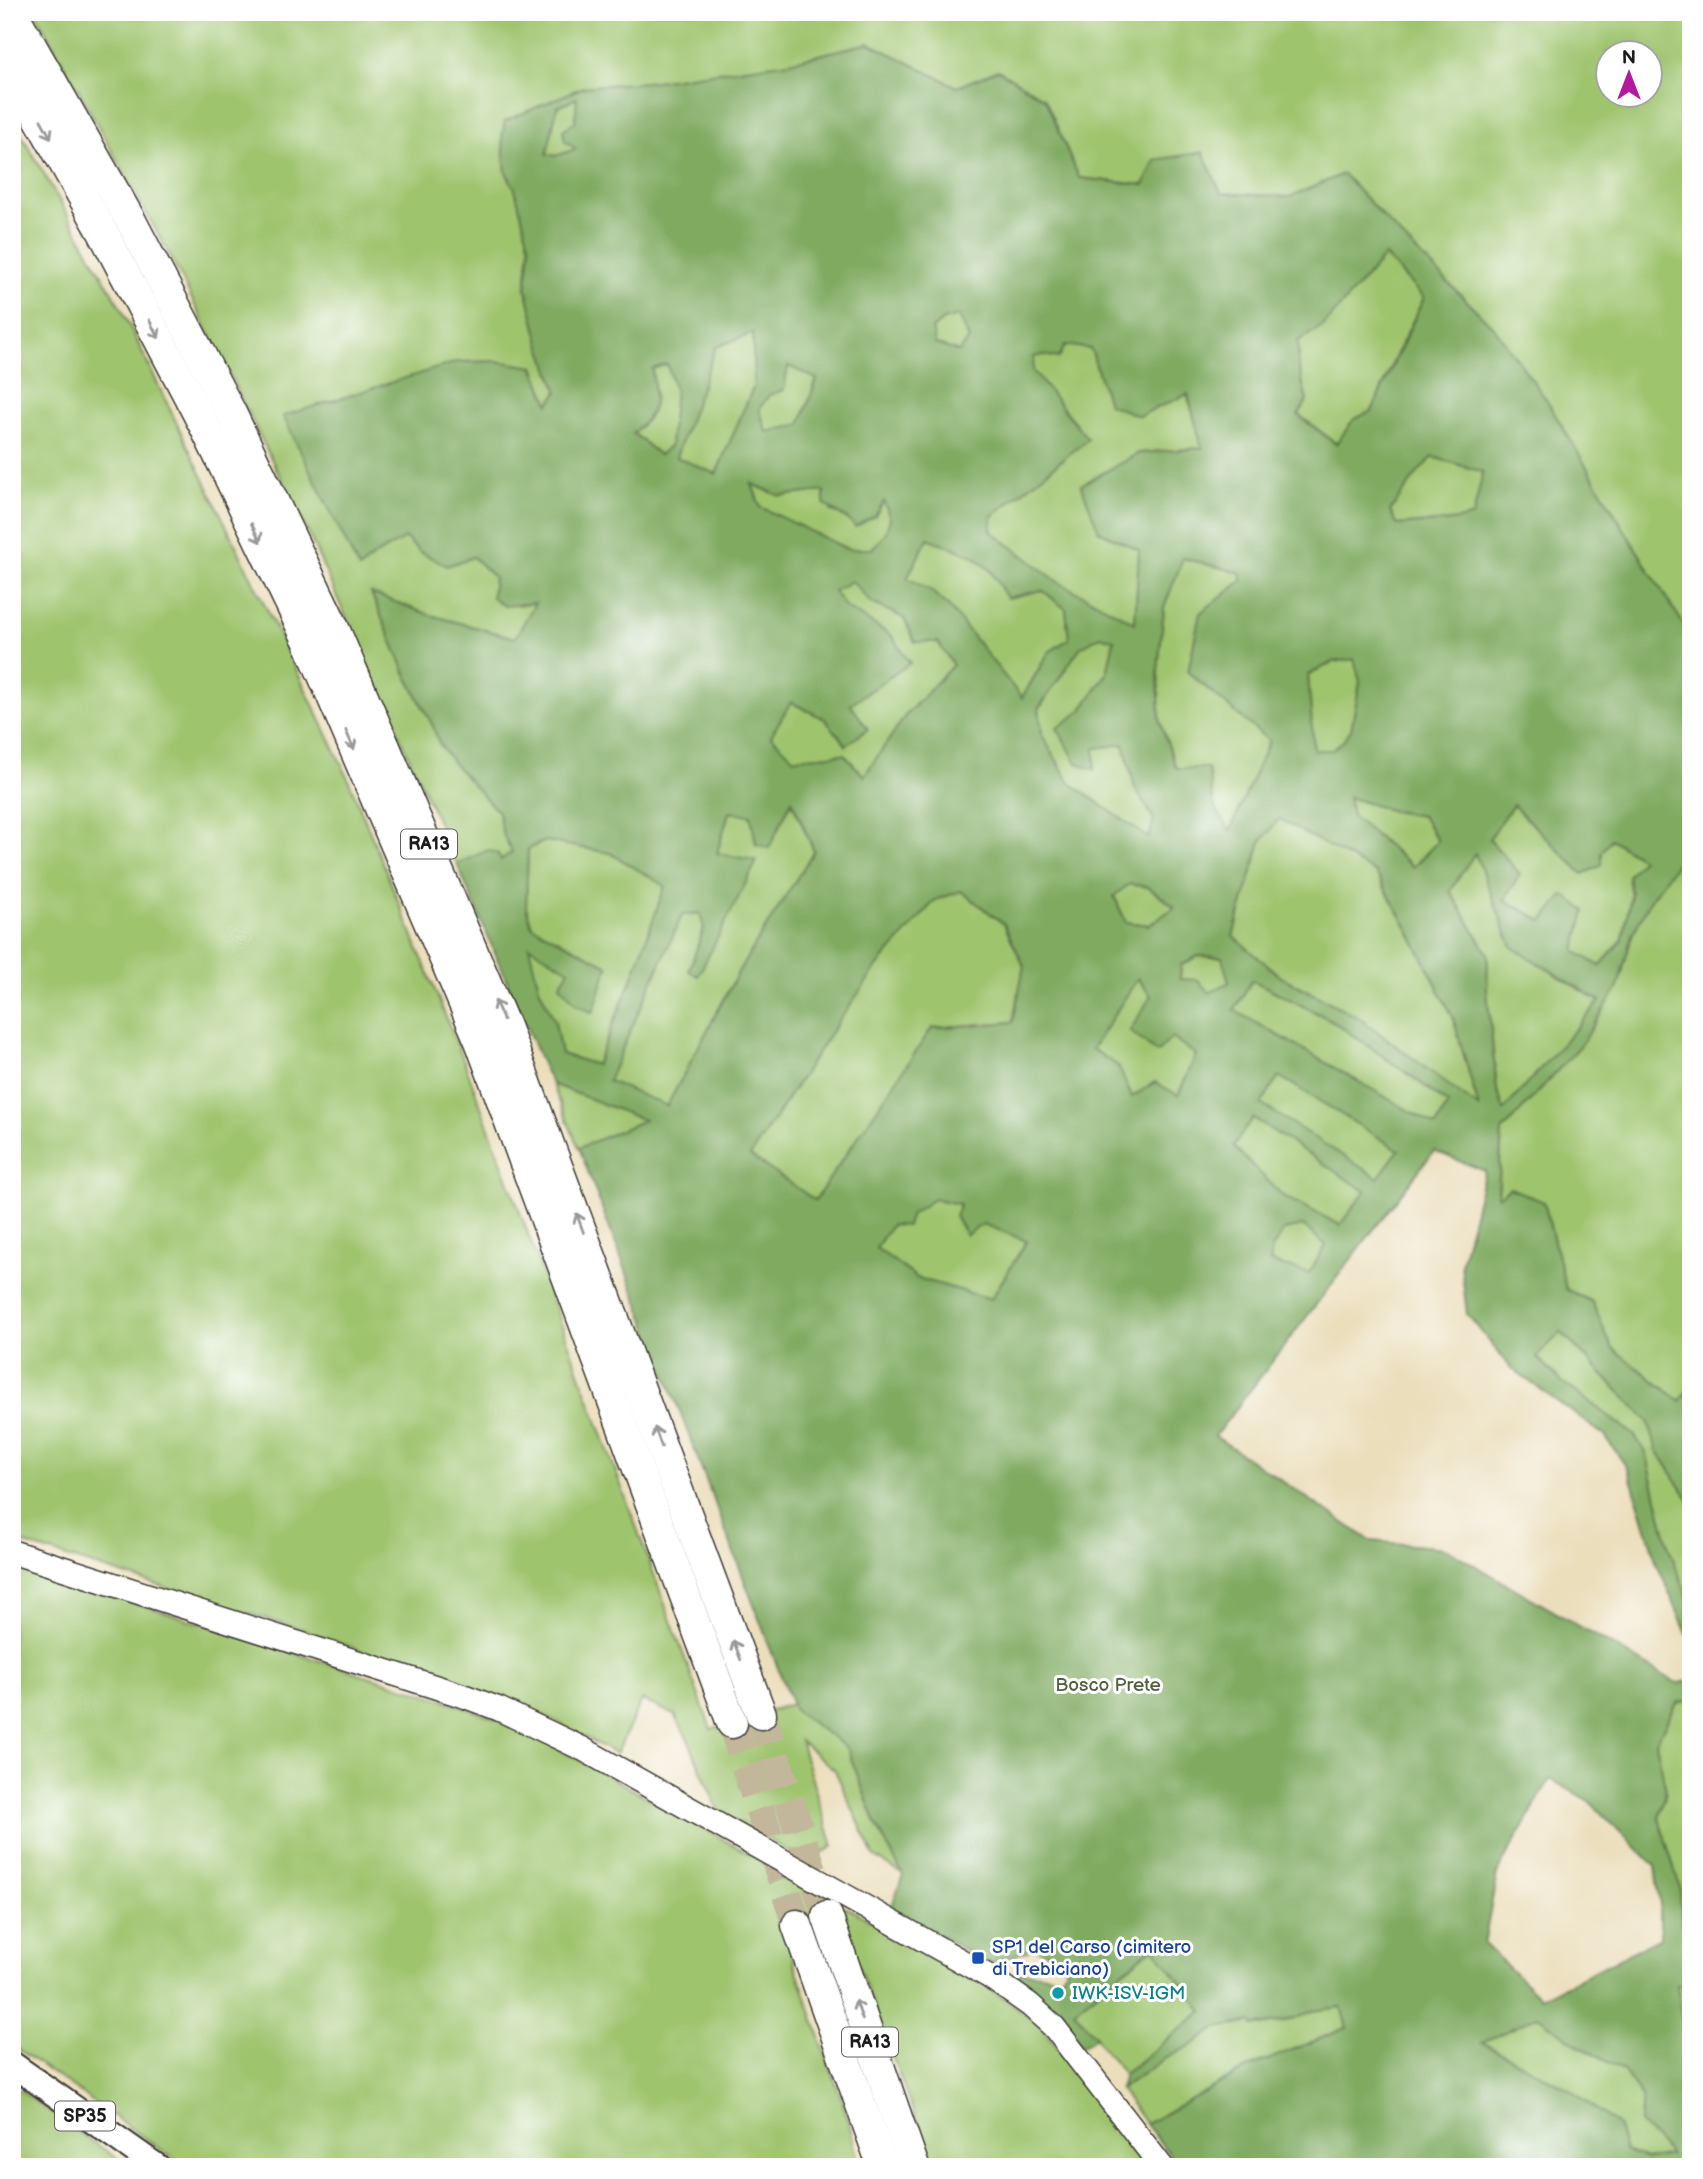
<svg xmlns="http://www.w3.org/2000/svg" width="1703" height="2179" font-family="'Balsamiq Sans',sans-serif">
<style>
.green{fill:#9fc46e;stroke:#5e7045;stroke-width:2;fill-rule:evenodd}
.forest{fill:#7faa61;stroke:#4e633e;stroke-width:2;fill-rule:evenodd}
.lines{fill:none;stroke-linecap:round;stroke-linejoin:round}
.highway-tunnel{stroke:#c2b79b;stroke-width:30;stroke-dasharray:30 15;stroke-linecap:butt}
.secondary-casing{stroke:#3b3934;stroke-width:26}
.primary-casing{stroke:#3b3934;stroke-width:28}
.highway-casing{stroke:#3b3934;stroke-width:33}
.secondary{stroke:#fff;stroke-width:23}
.primary{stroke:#fff;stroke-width:24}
.highway{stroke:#fff;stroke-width:30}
.oneway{stroke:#999}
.transit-dot{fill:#1a4fb4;stroke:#fff;stroke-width:2.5}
.culture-dot{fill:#0f9aa8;stroke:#fff;stroke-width:2.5}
.labels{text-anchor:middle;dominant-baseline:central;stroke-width:6;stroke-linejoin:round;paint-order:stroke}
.shield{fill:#fff;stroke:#606060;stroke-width:2}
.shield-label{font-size:18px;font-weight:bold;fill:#1c1c1c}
.park-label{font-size:19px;fill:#505f3d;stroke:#fff}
.transit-label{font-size:19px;fill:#164399;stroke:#fff;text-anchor:start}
.culture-label{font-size:19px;fill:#0d838f;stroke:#fff;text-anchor:start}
</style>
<rect width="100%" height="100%" fill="#fff"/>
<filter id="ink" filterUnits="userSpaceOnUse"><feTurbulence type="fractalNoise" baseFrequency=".0143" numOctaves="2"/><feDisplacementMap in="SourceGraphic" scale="14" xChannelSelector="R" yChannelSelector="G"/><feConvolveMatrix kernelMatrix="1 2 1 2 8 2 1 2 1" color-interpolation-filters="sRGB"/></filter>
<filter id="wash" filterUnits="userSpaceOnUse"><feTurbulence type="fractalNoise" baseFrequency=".00686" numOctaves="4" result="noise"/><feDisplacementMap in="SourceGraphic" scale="28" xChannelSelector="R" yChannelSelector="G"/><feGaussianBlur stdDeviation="1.57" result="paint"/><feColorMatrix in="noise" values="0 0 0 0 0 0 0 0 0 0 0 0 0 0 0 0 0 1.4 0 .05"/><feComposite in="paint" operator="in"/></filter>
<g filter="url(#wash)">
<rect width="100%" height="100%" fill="#ebdebb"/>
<!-- green -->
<g class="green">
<path d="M35 12H1691V636L1650 572 1545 398 1495 329 1402 237 1343 174 1290 197 1221 193 1079 178 1045 99 998 70 957 87 869 43 789 62 656 81 583 87 505 121 506 172 515 189 530 248 526 288 540 343 558 392 549 404 534 367 360 568 374 556 405 538 420 552 473 557 494 577 492 597 536 603 515 638 430 615 372 594 406 674 433 726 439 743 498 812 503 834 512 852 500 861 488 851 457 864 309 535 173 261ZM1608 52H1650V94H1608Z"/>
<path d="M577 98 575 122 576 149 556 156 546 154 557 107Z"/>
<path d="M12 118 121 308 344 769 464 1061 711 1729 792 1704 794 1710 847 1748 877 1826 903 1875 874 1856 835 1770 800 1741 833 1846 820 1855 802 1858 719 1812 687 1737 675 1715 642 1700 616 1754 548 1717 306 1631 12 1540Z"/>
<path d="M1385 255 1424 297 1392 364 1372 412 1354 419 1337 444 1298 414 1307 401 1299 368 1298 341 1323 326Z"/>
<path d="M958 316 969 339 959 352 935 344 932 329 943 320Z"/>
<path d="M753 333 754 386 716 474 675 457 716 346Z"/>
<path d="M1065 345 1091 349 1108 404 1187 394 1203 448 1139 453 1099 531 1139 550 1135 624 1058 582 991 531 992 516 1087 439 1032 371 1034 357Z"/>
<path d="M667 364 675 390 670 446 659 455 633 433C660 410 655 401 652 369Z"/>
<path d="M788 365 817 379 800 425 767 432 759 409Z"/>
<path d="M1432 457 1484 472 1473 517C1448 524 1422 522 1396 525L1390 511 1420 470Z"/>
<path d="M752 483C778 500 796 494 825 491L832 512 849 518 884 500 891 519 885 534 872 549H847L760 507Z"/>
<path d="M928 538 974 556 990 570 1008 598 1042 590 1066 609 1069 639 1049 652 1021 699 950 608 906 579Z"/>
<path d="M1182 558 1241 573 1243 581 1200 614 1188 672 1269 741 1230 831 1214 806 1208 768H1176L1160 721 1158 670 1164 608Z"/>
<path d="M852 581 870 602 904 618 915 642H938L953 665 906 715 864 776 844 754 794 758 770 736 790 702 825 719 846 745 850 704 910 663 891 635 845 607 834 591Z"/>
<path d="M1100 636 1114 640 1107 673 1081 711 1095 769V748L1124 744 1135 788 1154 819 1149 838 1070 783 1042 736 1039 709 1080 647Z"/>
<path d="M1355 659 1360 682 1351 730 1342 742 1331 750H1313L1308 675 1333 662Z"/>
<path d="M1348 797 1393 811 1422 816 1438 842 1414 867 1352 816Z"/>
<path d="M791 800 814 851 740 969 667 1106 607 1081 682 915 701 913 704 928 689 971 757 861 717 853 729 812 751 815 756 844Z"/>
<path d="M1513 805 1583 874 1611 839 1642 859 1628 876 1631 895 1623 939 1600 966 1575 951 1585 911 1565 896 1543 921 1504 900 1489 839Z"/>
<path d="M1279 818 1376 873 1405 923 1453 1017 1479 1109 1358 1017 1281 977 1233 936 1261 842Z"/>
<path d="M546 841 610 853 665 886 633 977 596 1065 561 1054 555 1022 539 988 528 945 570 970 608 966 531 926 526 907 528 849Z"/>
<path d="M1691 849V1386L1680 1401 1612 1348 1592 1302 1566 1289 1544 1202 1498 1198 1502 1131 1581 1045 1618 987 1632 935 1651 899 1677 862Z"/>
<path d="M1475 852 1512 947 1600 1002 1504 1111 1497 1090 1487 991 1488 954 1450 890Z"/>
<path d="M1129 884 1148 887 1175 907 1149 925 1125 922 1114 895Z"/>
<path d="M961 891 1004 924 1024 966 1013 1022 932 1028 815 1201 750 1156 829 1035 879 964 935 900Z"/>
<path d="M1198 956 1222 957 1230 982 1210 993 1180 979 1181 965Z"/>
<path d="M1137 978 1151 996 1172 1037 1196 1055 1178 1096 1132 1097 1118 1066 1092 1049Z"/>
<path d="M1252 980 1331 1020 1414 1078 1449 1105 1436 1127 1234 1011Z"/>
<path d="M1279 1076 1399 1150 1378 1178 1260 1104Z"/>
<path d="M552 1084 645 1120 579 1148Z"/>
<path d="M1253 1118 1366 1191 1340 1225 1283 1196 1233 1146Z"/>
<path d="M934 1199 961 1204 983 1224 1027 1240 991 1299 917 1278 876 1248 891 1225Z"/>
<path d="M1303 1226 1327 1245 1309 1274 1270 1262 1272 1248 1284 1230Z"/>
<path d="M1560 1331 1648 1421 1657 1450 1691 1503V1606L1669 1548 1646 1453 1634 1435 1561 1381 1537 1357Z"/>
<path d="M12 1564 441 1699 521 1728 982 1982 1040 2025 1149 2167H934L838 1912 783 1930 849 2122 859 2167H186L12 2045Z"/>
<path d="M1691 1700V1920L1681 1925 1680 1888 1659 1818 1666 1791 1655 1742 1677 1703Z"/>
<path d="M1153 1947 1203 2011 1124 2074 1074 2011Z"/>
<path d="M1691 1981V2022L1682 2018 1677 1984Z"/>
<path d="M1341 2007 1348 2027 1248 2068 1146 2124 1120 2089 1164 2059 1192 2045 1217 2028 1252 2022 1254 2026 1295 2019 1312 2011Z"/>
<path d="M1538 2015 1579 2046 1623 2070 1642 2097 1640 2123 1670 2155 1645 2160 1625 2150 1617 2125 1571 2090 1481 2042Z"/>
<path d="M12 2085 129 2167H12Z"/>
</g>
<!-- forest -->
<path class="forest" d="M869 43 957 87 998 70 1045 99 1079 178 1144 185 1155 160 1203 152 1221 193 1290 197 1343 174 1402 237 1495 329 1545 398 1650 572 1691 636V849L1677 862 1651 899 1632 935 1618 987 1581 1045 1502 1131 1498 1197 1510 1188 1544 1202 1566 1289 1592 1302 1612 1348 1680 1401 1691 1386V1503L1657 1450 1648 1421 1561 1332 1537 1357 1561 1381 1634 1435 1646 1453 1669 1548 1691 1606V1643L1657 1564 1628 1469 1605 1436 1511 1368 1467 1314 1461 1264 1485 1171 1434 1151 1215 1436 1371 1541 1445 1548 1677 1683 1691 1681V1700L1677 1703 1656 1742 1666 1791 1659 1818 1680 1888 1681 1925 1691 1920V1981L1677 1985 1682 2018 1691 2022V2167H1179L1146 2124 1248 2068 1347 2028 1341 2007 1312 2011 1295 2019 1253 2026 1252 2022 1217 2028 1192 2045 1164 2059 1120 2089 1124 2074 1203 2011 1153 1947 1074 2011 1096 2037 1082 2047 1059 2018 1017 1979 1020 1972H1024L1061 1977 1067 1969 1057 1957 1035 1948 993 1963 981 1959 891 1908 903 1875 877 1826 847 1748 794 1710 579 1148 644 1120 552 1084 546 1073 457 864 488 850 498 854 501 860 512 852 503 834 498 812 453 763 439 743 433 726 406 674 371 593 430 615 515 638 535 603 504 606 492 597 494 577 473 557 447 566 420 552 405 538 374 556 359 569 283 416 457 362 497 361 534 367 549 404 558 392 540 344 526 288 530 248 515 189 506 172 502 138 505 121 583 87 656 81 789 62ZM577 98 575 122 563 130 565 141 576 149 556 156 547 154 557 107ZM1385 256 1424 298 1372 411 1354 419 1336 444 1298 415 1307 401 1299 368 1298 341 1323 326ZM959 316 969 339 959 352 935 344 932 329 943 320ZM753 333 754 386 716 474 676 457 716 347ZM1065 345 1091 349 1108 404 1139 416 1188 394 1202 448 1139 453 1081 485 1099 531 1139 550 1135 623 1058 582 991 531 992 516 1088 439 1033 371 1034 357 1043 355 1059 358ZM667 364 675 390 670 446 659 455 633 433C660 410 655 400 652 369ZM788 366 817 379 800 425 767 432 759 409 769 395 784 390ZM1433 457 1483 472 1473 516C1448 524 1422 522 1397 525L1390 511 1420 470ZM752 484 780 496 824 491V503C835 515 846 514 855 527L875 516 884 501 890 519 885 534 872 549H847L760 507ZM928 538 974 556 990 570 1007 598 1042 590 1066 609 1069 639 1049 652 1022 698 950 608 930 590 907 578ZM1183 558 1241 573 1242 581 1200 613 1188 672 1269 741 1230 831 1214 806 1208 768H1176L1160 721 1158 670 1164 608ZM852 581 870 602 904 618 915 642H938L953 665 906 715 864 776 844 754 794 758 771 736 791 702 825 719 846 745 868 729 850 704 910 663 891 635 845 607 834 591ZM1100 636 1114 640 1107 674 1081 711 1057 728 1077 763 1095 770V748L1124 744 1135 788 1154 819 1149 838 1070 783 1042 735 1039 708 1080 648ZM1354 659 1360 682 1351 730 1342 742 1331 750H1314L1308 675 1333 662ZM1348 797 1393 811 1422 816 1438 841 1413 867 1352 816ZM792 800 814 851 740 969 667 1106 608 1081 682 915 700 913 704 928 689 971 698 976 757 861 717 853 729 812 751 815 756 844 769 848ZM1513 805 1583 874 1602 865V852L1611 839 1642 859 1628 876 1631 895 1623 939 1600 966 1575 951 1585 910 1564 895 1543 921 1504 900 1520 874 1489 839ZM1279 819 1376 873 1405 923 1453 1017 1479 1108 1358 1017 1281 977 1233 936 1261 842ZM545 841 610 853 665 886 633 977 596 1065 561 1054 555 1022 539 988 529 946 569 970 560 985 576 1004 593 1013 608 966 532 926 526 907 528 849ZM1475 853 1512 947 1600 1001 1504 1110 1497 1090 1487 991 1488 954 1450 891ZM1129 884 1148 887 1175 907 1149 925 1126 922 1114 896ZM961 891 1004 924 1024 966 1013 1022 932 1028 815 1200 750 1156 829 1035 879 964 935 900ZM1198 956 1222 957 1229 982 1210 993 1197 980 1180 979 1181 965ZM1138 978 1151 996 1130 1031 1157 1053 1172 1037 1196 1055 1178 1095 1155 1082 1132 1097 1118 1066 1092 1049ZM1252 980 1331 1020 1414 1078 1448 1104 1436 1126 1234 1010ZM1279 1076 1399 1150 1378 1178 1261 1104ZM1253 1118 1365 1191 1340 1225 1283 1196 1233 1146ZM934 1199 960 1204 955 1216 966 1235 983 1224 1027 1241 991 1299 917 1278 876 1248 891 1225 907 1226 911 1214ZM1303 1226 1326 1245 1309 1273 1270 1262 1272 1248 1284 1230ZM1550 1779 1589 1801 1655 1866 1660 1904V1938L1541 1998 1484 1944 1497 1873ZM1538 2016 1579 2046 1623 2070 1642 2097 1640 2123 1670 2155 1645 2160 1625 2150 1617 2125 1571 2090 1482 2043Z"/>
</g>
<g filter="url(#ink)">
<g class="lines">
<!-- highway-tunnel -->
<g class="highway-tunnel">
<path d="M761 1714 827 1916"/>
<path d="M732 1723 797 1925"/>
</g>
<!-- secondary casing -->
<g class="secondary-casing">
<path id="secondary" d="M12 1552 464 1696 499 1709 583 1749 990 1977 1030 2005 1054 2027 1162 2167"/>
</g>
<!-- primary casing -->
<g class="primary-casing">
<path id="primary" d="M12 2064 158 2167"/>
</g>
<!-- highway casing -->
<g class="highway-casing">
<g id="highway">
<path d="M12 12 132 223 231 413 333 626 506 1029 761 1714"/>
<path d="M12 70 104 234 204 425 308 640 480 1041 732 1723"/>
<path d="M827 1916 914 2167"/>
<path d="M797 1925 883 2167"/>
</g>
</g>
<!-- secondary -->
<use href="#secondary" class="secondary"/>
<!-- primary -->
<use href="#primary" class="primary"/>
<!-- highway -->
<use href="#highway" class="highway"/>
</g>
<!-- one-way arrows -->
<defs><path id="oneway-shaft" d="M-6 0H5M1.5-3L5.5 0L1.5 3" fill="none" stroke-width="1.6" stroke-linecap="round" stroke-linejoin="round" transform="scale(1.75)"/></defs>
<g class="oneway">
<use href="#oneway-shaft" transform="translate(46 129) rotate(61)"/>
<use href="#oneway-shaft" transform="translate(154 329) rotate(62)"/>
<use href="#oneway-shaft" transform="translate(256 533) rotate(64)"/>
<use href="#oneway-shaft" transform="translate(350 740) rotate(67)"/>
<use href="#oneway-shaft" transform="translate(499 1010) rotate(-113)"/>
<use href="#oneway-shaft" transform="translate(580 1223) rotate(-110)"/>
<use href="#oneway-shaft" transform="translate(658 1437) rotate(-110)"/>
<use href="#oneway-shaft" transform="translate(737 1650) rotate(-111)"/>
<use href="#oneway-shaft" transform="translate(859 2010) rotate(-109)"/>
</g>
</g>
<!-- markers -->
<rect class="transit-dot" x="971" y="1951" width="14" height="14" rx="3.5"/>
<circle class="culture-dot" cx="1058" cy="1993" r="7"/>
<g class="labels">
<!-- shield labels -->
<g class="shield">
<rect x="401" y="829.5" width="56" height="29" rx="5"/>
<rect x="842" y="2027.5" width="56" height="29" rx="5"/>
<rect x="55" y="2101.5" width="60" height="29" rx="5"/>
</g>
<g class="shield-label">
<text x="429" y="844">RA13</text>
<text x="870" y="2042">RA13</text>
<text x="85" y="2116">SP35</text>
</g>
<!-- park labels -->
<g class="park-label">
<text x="1108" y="1685">Bosco Prete</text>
</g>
<!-- transit labels -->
<g class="transit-label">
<text x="992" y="1947">SP1 del Carso (cimitero<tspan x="992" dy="22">di Trebiciano)</tspan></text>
</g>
<!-- culture labels -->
<g class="culture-label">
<text x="1072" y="1993">IWK-ISV-IGM</text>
</g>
</g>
<!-- margin -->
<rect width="1703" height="2179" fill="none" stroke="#fff" stroke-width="42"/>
<!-- north arrow -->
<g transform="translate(1629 74)"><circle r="33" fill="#ffffff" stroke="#a4a4a4" stroke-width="2"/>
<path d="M0-5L12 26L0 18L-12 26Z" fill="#b5179e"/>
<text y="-10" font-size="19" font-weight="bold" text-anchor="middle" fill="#1c1c1c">N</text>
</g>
</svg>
